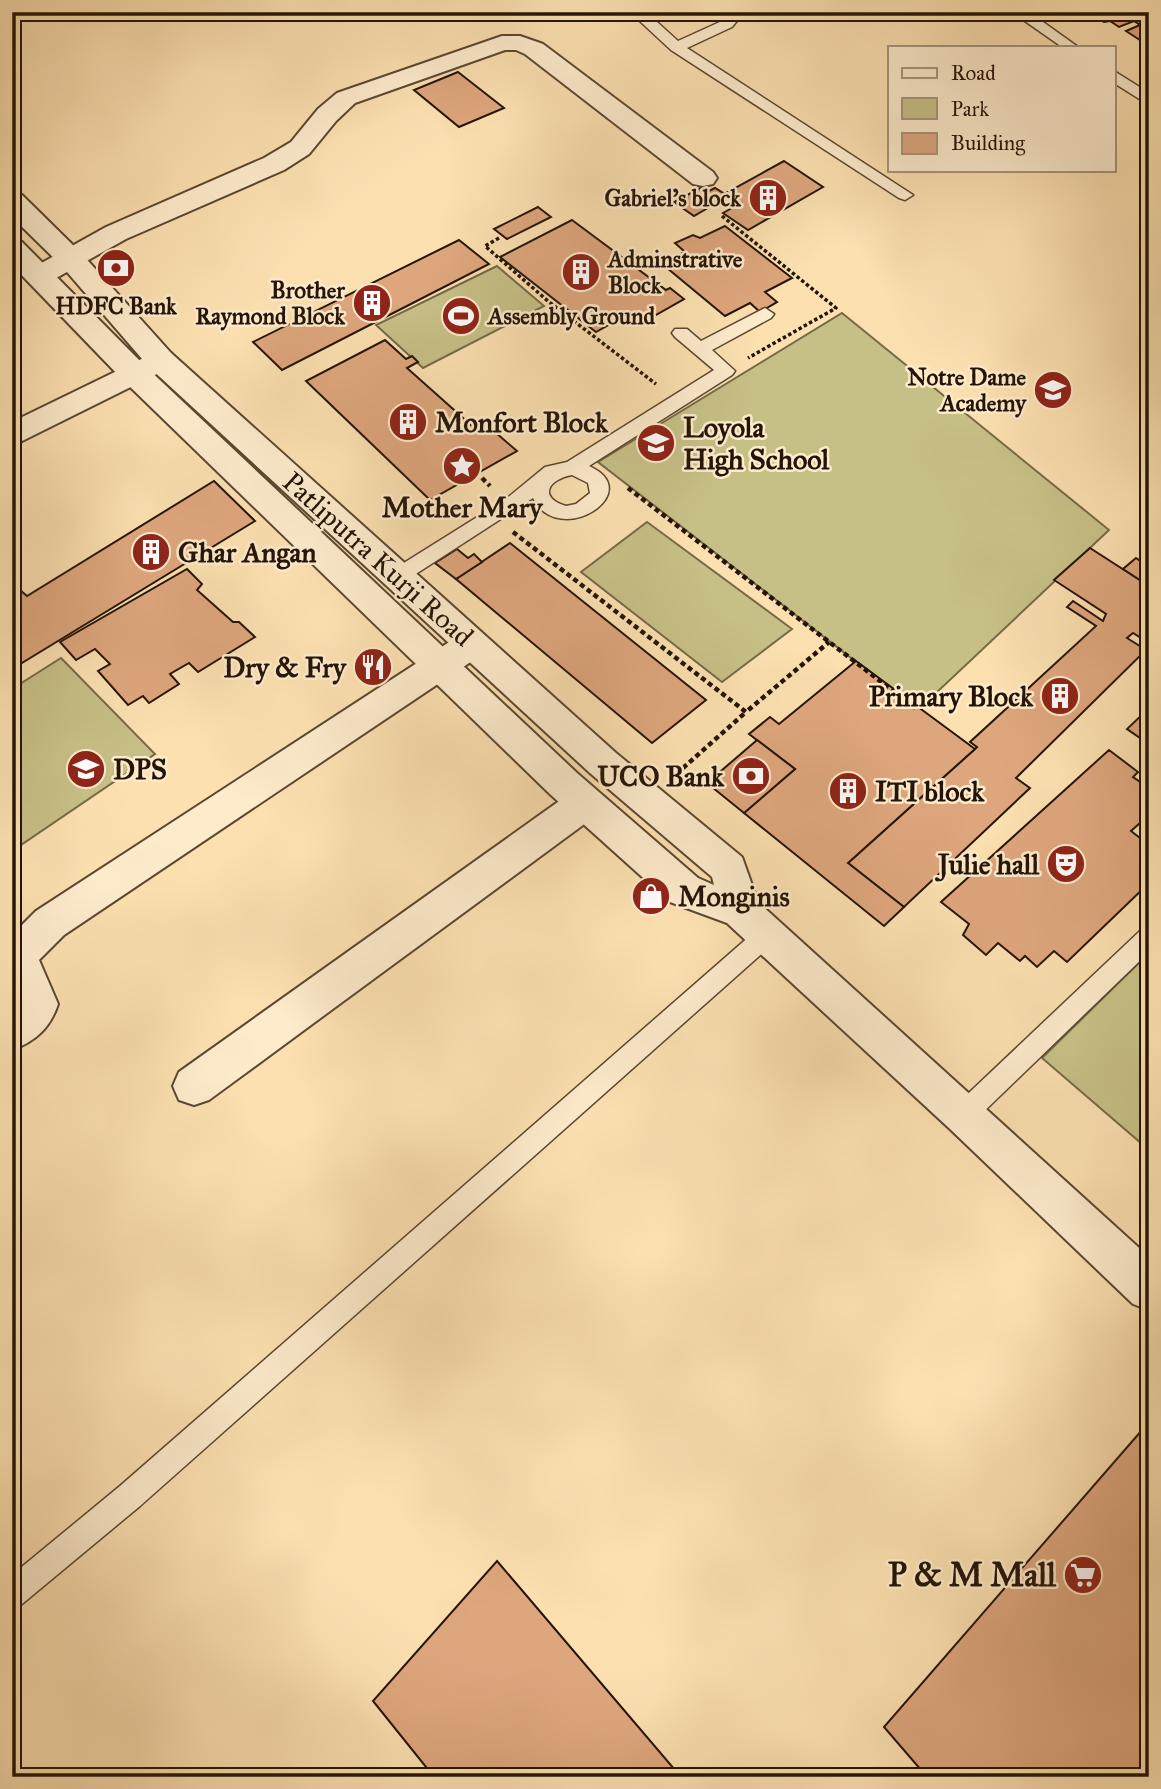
<svg xmlns="http://www.w3.org/2000/svg" width="1161" height="1789" font-family="'IM FELL Great Primer',serif">
<style>
.green{fill:#c7c086;stroke:#766a46;stroke-width:2}
.building{fill:#dea67d;stroke:#241407;stroke-width:2}
.lines{fill:none;stroke-linecap:round;stroke-linejoin:round}
.service-casing{stroke:#5a4731;stroke-width:3}
.minor-casing{stroke:#5a4731;stroke-width:4}
.tertiary-casing{stroke:#5a4731;stroke-width:4}
.path-far1{stroke:#241407;stroke-width:3.5;stroke-dasharray:3.5 2.5;stroke-linecap:butt}
.path{stroke:#241407;stroke-width:4.5;stroke-dasharray:5 3.5;stroke-linecap:butt}
.service{fill:#fdebcc;fill-rule:evenodd}
.minor{fill:#fdebcc;fill-rule:evenodd}
.tertiary{fill:#fdebcc;fill-rule:evenodd}
.labels{text-anchor:middle;dominant-baseline:central;stroke-width:5;stroke-linejoin:round;paint-order:stroke}
.far-poi-label{font-size:23px;font-weight:bold;fill:#241407;stroke:#fdebcc;text-anchor:end}
.poi-label{font-size:28px;font-weight:bold;fill:#241407;stroke:#fdebcc;text-anchor:start}
.street-label{font-size:28px;fill:#241407;stroke:#fdebcc}
.near-poi-label{font-size:33px;font-weight:bold;fill:#241407;stroke:#fdebcc;text-anchor:end}
</style>
<rect width="100%" height="100%" fill="#fce0b0"/>
<filter id="stains"><feTurbulence type="fractalNoise" baseFrequency=".00286" numOctaves="4"/><feColorMatrix values="0 0 0 0 .2 0 0 0 0 .09 0 0 0 0 .02 0 0 0 .5 -.17"/></filter>
<radialGradient id="worn" r=".72"><stop offset=".6" stop-color="#630" stop-opacity="0"/><stop offset="1" stop-color="#630" stop-opacity=".3"/></radialGradient>
<!-- green -->
<g class="green">
<path d="M497 266 544 306 423 368 376 325Z"/>
<path d="M842 313 1109 530 918 710 598 462Z"/>
<path d="M647 522 792 629 722 682 581 572Z"/>
<path d="M61 658 155 754 12 851V689Z"/>
<path d="M1149 953V1150L1042 1058Z"/>
</g>
<!-- building -->
<g class="building">
<path d="M1096 12H1149V46L1126 31 1140 25 1134 21 1119 27 1110 21 1104 22 1097 18 1102 16Z"/>
<path d="M458 72 504 108 459 127 414 90Z"/>
<path d="M784 161 823 187 748 230 723 213 741 203 726 193Z"/>
<path d="M702 187 709 191 715 188 728 196 694 216 674 202Z"/>
<path d="M538 207 551 217 507 239 494 229Z"/>
<path d="M572 220 666 290 670 288 684 299 640 324 628 314 596 332 500 257Z"/>
<path d="M725 226 792 278 765 292 777 302 760 312 750 303 725 316 661 263 685 252 675 243 693 235 700 238Z"/>
<path d="M459 240 489 264 282 370 253 342Z"/>
<path d="M385 340 406 359 412 356 418 362 407 368 471 425 481 420 517 451 430 500 306 381Z"/>
<path d="M214 481 255 521 12 669V583L27 596Z"/>
<path d="M510 543 706 700 652 743 456 579Z"/>
<path d="M1090 548 1149 586V643L1133 633 1127 638 1146 650 1016 778 1030 788 904 907 848 863 977 747 970 742 1096 626 1067 607 1073 601 1103 621 1106 614 1054 580Z"/>
<path d="M457 549 468 558 474 554 482 562 456 579 435 563Z"/>
<path d="M1136 558 1149 567V577L1143 582 1123 569Z"/>
<path d="M187 569 202 584 197 590 233 622H239L255 637 198 672 189 663 170 674 179 684 149 703 143 696 128 705 98 671 110 664 95 649 76 660 60 642Z"/>
<path d="M856 661 975 749 848 863 904 907 884 926 744 813 795 769 749 734 770 717 779 724Z"/>
<path d="M1149 708V744L1127 729Z"/>
<path d="M757 740 795 769 744 813 707 783Z"/>
<path d="M1109 750 1138 772 1133 777 1149 788V815L1131 831 1149 845V883L1067 962 1054 951 1037 967 1025 956 1020 961 998 943 986 955 963 935 969 924 941 902Z"/>
<path d="M1149 1422V1777H927L884 1727Z"/>
<path d="M497 1561 681 1777H434L373 1701Z"/>
</g>
<g class="lines">
<!-- service casing -->
<g class="service-casing">
<g id="service">
<path d="M630 12H646L678 41 722 21 729 12H744L732 27 687 48 913 195 905 200 899 198 671 50Z"/>
<path d="M1012 12H1029L1078 47H1062Z"/>
<path d="M1114 71 1149 93V105L1114 83Z"/>
<path d="M765 308 774 314 771 318 712 350 735 371 732 375 589 466C648 492 559 550 533 498L405 581 398 583 391 581 388 576 391 571 506 499 545 467 567 462 714 370 675 337 672 333 675 329H687L701 341ZM572 475 588 483 590 493 576 504 566 506C537 497 549 479 572 475Z"/>
<path d="M767 925 775 928 779 935 775 942 140 1506 22 1604 12 1609V1575L120 1486 759 928Z"/>
<path d="M1149 927V952L973 1122 964 1126 955 1122 952 1114 955 1106 1141 930Z"/>
</g>
</g>
<!-- minor casing -->
<g class="minor-casing">
<g id="minor">
<path d="M502 36H520L543 44 713 172 717 178 713 184 703 186 693 184 525 54 516 50H505L355 103 336 121 309 154 284 170 126 239 49 282 39 285 29 282 25 276 29 270 106 227 264 158 291 142 318 109 337 93Z"/>
<path d="M160 350 171 353 175 360 171 367 12 446V422Z"/>
<path d="M472 631 484 635 489 644 484 653 64 935 39 960 58 1004C50 1028 36 1041 12 1050V1008L18 1004 12 990V935L36 911 460 635Z"/>
<path d="M585 788 598 792 604 803 598 814 209 1100 194 1105 179 1100 173 1086 179 1072 572 792Z"/>
</g>
</g>
<!-- tertiary casing -->
<g class="tertiary-casing">
<path id="tertiary" d="M12 193 22 195 81 253 171 353 616 753 742 857 758 902 1149 1257V1310L1133 1304 949 1128 727 923 670 902 551 795 123 380 12 265V239L22 242 145 366 577 773 698 878 714 885 712 877 590 773 149 367 61 265 12 217Z"/>
</g>
<!-- path-far1 -->
<g class="path-far1">
<path d="M722 216 836 308 748 358"/>
<path d="M499 238 485 246 549 302 656 384"/>
</g>
<!-- path -->
<g class="path">
<path d="M482 478 490 486"/>
<path d="M628 488 918 710"/>
<path d="M513 532 746 712 829 642"/>
<path d="M683 768 746 712"/>
</g>
<!-- service -->
<use href="#service" class="service"/>
<!-- minor -->
<use href="#minor" class="minor"/>
<!-- tertiary -->
<use href="#tertiary" class="tertiary"/>
</g>
<!-- icons -->
<defs>
<g id="building-disc" transform="scale(2.0125)"><circle r="9.5" fill="#8f2418" stroke="#fdebcc"/><path d="M-4-6H4V6H1V3H-1V6H-4ZM-2.5-4.3h1.7v1.8h-1.7ZM.8-4.3h1.7v1.8H.8ZM-2.5-1h1.7V.8h-1.7ZM.8-1h1.7V.8H.8Z" fill="#fff"/></g>
<g id="bank-disc" transform="scale(2.0125)"><circle r="9.5" fill="#8f2418" stroke="#fdebcc"/><path d="M-6-4H6V4H-6ZM0-2.3a2.3 2.3 0 1 0 0 4.6a2.3 2.3 0 1 0 0-4.6Z" fill="#fff"/></g>
<g id="stadium-disc" transform="scale(2.0125)"><circle r="9.5" fill="#8f2418" stroke="#fdebcc"/><path d="M0-5a6.5 5 0 1 0 0 10a6.5 5 0 1 0 0-10ZM-3.5-1.8h7v3.6h-7Z" fill="#fff"/></g>
<g id="school-disc" transform="scale(2.0125)"><circle r="9.5" fill="#8f2418" stroke="#fdebcc"/><path d="M0-5L7-2L0 1L-7-2ZM-4 1L0 2.5L4 1V4Q0 6-4 4Z" fill="#fff"/></g>
<g id="sight-disc" transform="scale(2.0125)"><circle r="9.5" fill="#8f2418" stroke="#fdebcc"/><path d="M0-6L1.8-2.2L6-1.7L2.9 1.2L3.7 5.4L0 3.3L-3.7 5.4L-2.9 1.2L-6-1.7L-1.8-2.2Z" fill="#fff"/></g>
<g id="restaurant-disc" transform="scale(2.0125)"><circle r="9.5" fill="#8f2418" stroke="#fdebcc"/><path d="M-5-6h1v4h1v-4h1v4h1v-4h1v5L-1.5 .5V6h-2V.5L-5-1ZM5-6V6H3V1.5H1.5Q1.5-4 5-6Z" fill="#fff"/></g>
<g id="theatre-disc" transform="scale(2.0125)"><circle r="9.5" fill="#8f2418" stroke="#fdebcc"/><path d="M-5-5.5Q0-4 5-5.5V0Q5 5 0 6Q-5 5-5 0ZM-3.3-2.5H-1v1.5H-3.3ZM1-2.5H3.3v1.5H1ZM-2.8 1Q0 5.5 2.8 1Z" fill="#fff"/></g>
<g id="shop-disc" transform="scale(2.0125)"><circle r="9.5" fill="#8f2418" stroke="#fdebcc"/><path d="M-5-2.5h2.3a2.7 3.5 0 0 1 5.4 0H5L5.5 6h-11ZM-1.5-2.5h3a1.5 2.3 0 0 0-3 0Z" fill="#fff"/></g>
<g id="supermarket-disc" transform="scale(2.0125)"><circle r="9.5" fill="#8f2418" stroke="#fdebcc"/><path d="M-6-5.5h2.5l.6 2H6L4.5 2H-2.5L-4.4-4H-6ZM-1.5 3.2a1.3 1.3 0 1 0 .1 0ZM3 3.2a1.3 1.3 0 1 0 .1 0Z" fill="#fff"/></g>
</defs>
<g fill-rule="evenodd">
<use href="#building-disc" x="768" y="198"/>
<use href="#bank-disc" x="116" y="268"/>
<use href="#building-disc" x="581" y="272"/>
<use href="#building-disc" x="372" y="303"/>
<use href="#stadium-disc" x="461" y="316"/>
<use href="#school-disc" x="1053" y="390"/>
<use href="#building-disc" x="408" y="422"/>
<use href="#school-disc" x="656" y="443"/>
<use href="#sight-disc" x="462" y="466"/>
<use href="#building-disc" x="151" y="552"/>
<use href="#restaurant-disc" x="373" y="667"/>
<use href="#building-disc" x="1060" y="696"/>
<use href="#school-disc" x="86" y="769"/>
<use href="#bank-disc" x="751" y="776"/>
<use href="#building-disc" x="848" y="791"/>
<use href="#theatre-disc" x="1066" y="864"/>
<use href="#shop-disc" x="651" y="896"/>
<use href="#supermarket-disc" x="1083" y="1575"/>
</g>
<g class="labels">
<!-- far-poi labels -->
<g class="far-poi-label">
<text x="741" y="198">Gabriel's block</text>
<text x="608" y="259" text-anchor="start">Adminstrative<tspan x="608" dy="26">Block</tspan></text>
<text x="345" y="290">Brother<tspan x="345" dy="26">Raymond Block</tspan></text>
<text x="116" y="306" text-anchor="middle">HDFC Bank</text>
<text x="488" y="316" text-anchor="start">Assembly Ground</text>
<text x="1026" y="377">Notre Dame<tspan x="1026" dy="26">Academy</tspan></text>
</g>
<!-- poi labels -->
<g class="poi-label">
<text x="435" y="422">Monfort Block</text>
<text x="683" y="427">Loyola<tspan x="683" dy="32">High School</tspan></text>
<text x="462" y="507" text-anchor="middle">Mother Mary</text>
<text x="178" y="552">Ghar Angan</text>
<text x="346" y="667" text-anchor="end">Dry &amp; Fry</text>
<text x="1033" y="696" text-anchor="end">Primary Block</text>
<text x="113" y="769">DPS</text>
<text x="724" y="776" text-anchor="end">UCO Bank</text>
<text x="875" y="791">ITI block</text>
<text x="1039" y="864" text-anchor="end">Julie hall</text>
<text x="678" y="896">Monginis</text>
</g>
<!-- street labels -->
<g class="street-label">
<text transform="translate(378 559) rotate(42)">Patliputra Kurji Road</text>
</g>
<!-- near-poi labels -->
<g class="near-poi-label">
<text x="1056" y="1575">P &amp; M Mall</text>
</g>
</g>
<!-- margin -->
<rect width="1161" height="1789" fill="none" stroke="#fce0b0" stroke-width="42"/>
<rect x="14" y="14" width="1133" height="1761" fill="none" stroke="#241407" stroke-width="3.5"/>
<rect x="21" y="21" width="1119" height="1747" fill="none" stroke="#241407" stroke-width="2"/>
<!-- legend -->
<rect x="888" y="46" width="228" height="126" fill="#fdebcc" stroke="#a6957d" stroke-width="2"/>
<rect x="902" y="68" width="35" height="10" fill="#fdebcc" stroke="#a6957d" stroke-width="2"/>
<text x="951" y="80" font-size="21" fill="#241407">Road</text>
<rect x="902" y="98" width="35" height="21" fill="#c7c086" stroke="#a6957d" stroke-width="2"/>
<text x="951" y="116" font-size="21" fill="#241407">Park</text>
<rect x="902" y="133" width="35" height="21" fill="#dea67d" stroke="#a6957d" stroke-width="2"/>
<text x="951" y="150" font-size="21" fill="#241407">Building</text>
<rect width="100%" height="100%" filter="url(#stains)"/>
<rect width="100%" height="100%" fill="url(#worn)"/>
</svg>
